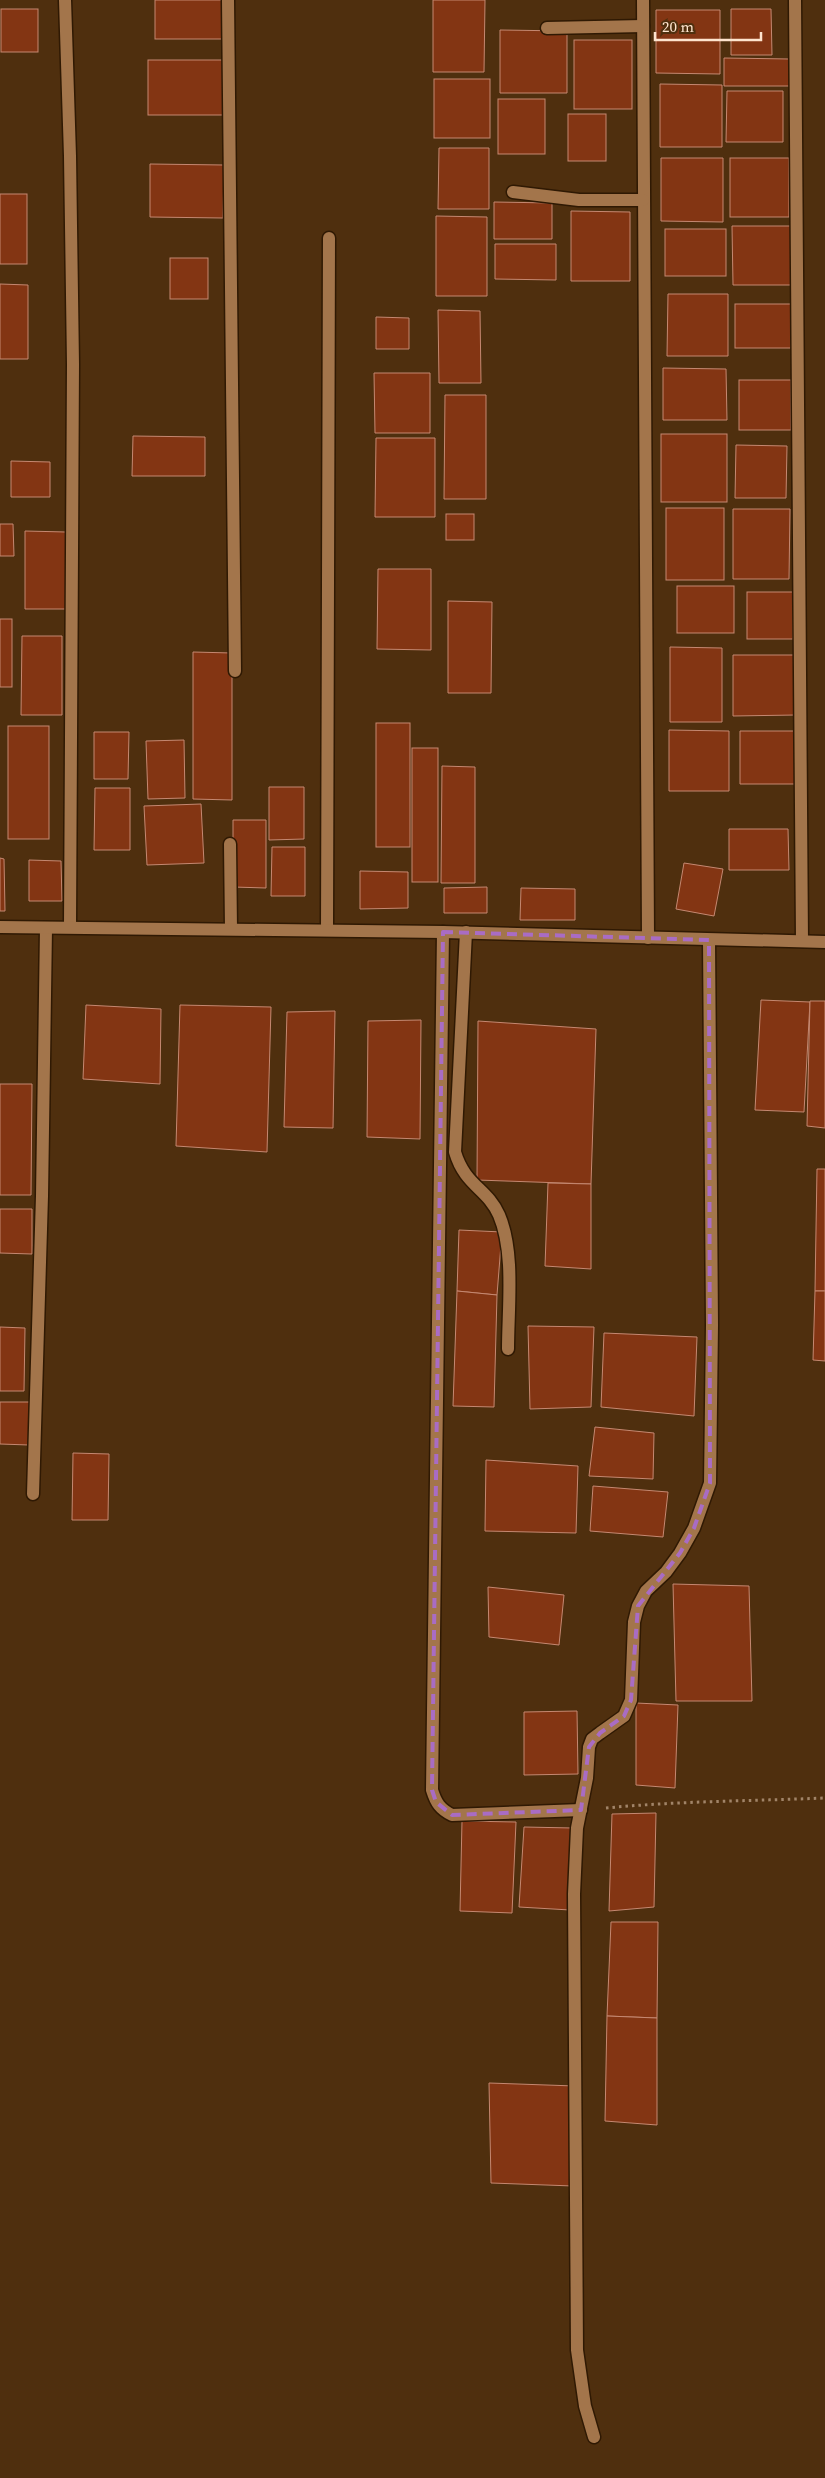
<svg xmlns="http://www.w3.org/2000/svg" width="825" height="2478" font-family="'Source Serif 4',serif">
<style>
.building{fill:#833513;stroke:#c58871}
.lines{fill:none;stroke-linecap:round;stroke-linejoin:round}
.service-casing{stroke:#2f1903;stroke-width:15}
.minor-casing{stroke:#2f1903;stroke-width:15}
.tertiary-casing{stroke:#2f1903;stroke-width:15}
.path{stroke:#a18468;stroke-width:3;stroke-dasharray:2.5 4;stroke-linecap:butt}
.service{stroke:#a3754b;stroke-width:12}
.minor{stroke:#a3754b;stroke-width:12}
.tertiary{stroke:#a3754b;stroke-width:12}
.marked{fill:none;stroke:#a96cc4;stroke-width:4;stroke-dasharray:10 6;stroke-linejoin:round}
</style>
<rect width="100%" height="100%" fill="#4f2f0e"/>
<!-- building -->
<g class="building">
<rect x="155" y="0" width="69" height="39"/>
<path d="M433 0H485L484 72H433Z"/>
<rect x="1" y="9" width="37" height="43"/>
<path d="M731 9H771L772 55H731Z"/>
<path d="M656 10H720V74L656 73Z"/>
<path d="M500 30 567 31V93H500Z"/>
<rect x="574" y="40" width="58" height="69"/>
<path d="M724 58 790 59V86H724Z"/>
<rect x="148" y="60" width="75" height="55"/>
<rect x="434" y="79" width="56" height="59"/>
<path d="M660 84 722 85V147H660Z"/>
<path d="M727 91H783V142H726Z"/>
<rect x="498" y="99" width="47" height="55"/>
<rect x="568" y="114" width="38" height="47"/>
<path d="M439 148H489V209H438Z"/>
<path d="M661 158H723V222L661 221Z"/>
<rect x="730" y="158" width="59" height="59"/>
<path d="M150 164 224 165 223 218 150 217Z"/>
<rect x="0" y="194" width="27" height="70"/>
<path d="M494 202 552 203V239H494Z"/>
<path d="M571 211 630 212V281H571Z"/>
<path d="M436 216 487 217V296H436Z"/>
<path d="M732 226H793L792 285H733Z"/>
<rect x="665" y="229" width="61" height="47"/>
<path d="M495 244H556V280L495 279Z"/>
<rect x="170" y="258" width="38" height="41"/>
<path d="M0 284 28 285V359H0Z"/>
<path d="M668 294H728V356H667Z"/>
<rect x="735" y="304" width="56" height="44"/>
<path d="M438 310 480 311 481 383H439Z"/>
<path d="M376 317 409 318V349H376Z"/>
<path d="M663 368 726 369 727 420H663Z"/>
<path d="M374 373H430V433H375Z"/>
<rect x="739" y="380" width="52" height="50"/>
<path d="M445 395H486V499H444Z"/>
<rect x="661" y="434" width="66" height="68"/>
<path d="M133 436 205 437V476H132Z"/>
<path d="M376 438H435V517H375Z"/>
<path d="M736 445 787 446 786 498H735Z"/>
<path d="M11 461 50 462V497H11Z"/>
<rect x="666" y="508" width="58" height="72"/>
<path d="M733 509H790L789 579H733Z"/>
<rect x="446" y="514" width="28" height="26"/>
<path d="M0 524H13L14 556H0Z"/>
<path d="M25 531 66 532V609H25Z"/>
<path d="M378 569H431V650L377 649Z"/>
<rect x="677" y="586" width="57" height="47"/>
<rect x="747" y="592" width="46" height="47"/>
<path d="M448 601 492 602 491 693H448Z"/>
<rect x="0" y="619" width="12" height="68"/>
<path d="M22 636H62V715H21Z"/>
<path d="M670 647 722 648V722H670Z"/>
<path d="M193 652 232 653V800L193 799Z"/>
<path d="M733 655H796V715L733 716Z"/>
<rect x="376" y="723" width="34" height="124"/>
<rect x="8" y="726" width="41" height="113"/>
<path d="M669 730 729 731V791H669Z"/>
<path d="M740 731H798L797 784H740Z"/>
<path d="M94 732H129L128 779H94Z"/>
<path d="M184 740 185 798 148 799 146 741Z"/>
<rect x="412" y="748" width="26" height="134"/>
<path d="M442 766 475 767V883H441Z"/>
<path d="M269 787H304V839L269 840Z"/>
<path d="M95 788H130V850H94Z"/>
<path d="M201 804 204 863 147 865 144 806Z"/>
<path d="M233 820H266V888L233 887Z"/>
<path d="M729 829H788L789 870H729Z"/>
<path d="M272 847H305V896H271Z"/>
<path d="M0 858 4 859 5 911H0Z"/>
<path d="M29 860 61 861 62 901H29Z"/>
<path d="M684 863 723 869 714 916 676 909Z"/>
<path d="M360 871 408 872V908L360 909Z"/>
<path d="M487 887V913H444V888Z"/>
<path d="M521 888 575 889V920H520Z"/>
<path d="M761 1000 810 1002 804 1112 755 1110Z"/>
<path d="M810 1001H825V1128L807 1126Z"/>
<path d="M86 1005 161 1009 160 1084 83 1079Z"/>
<path d="M180 1005 271 1007 267 1152 176 1146Z"/>
<path d="M335 1011 333 1128 284 1127 287 1012Z"/>
<path d="M421 1020 420 1139 367 1137 368 1021Z"/>
<path d="M478 1021 596 1029 591 1184 477 1180Z"/>
<path d="M0 1084H32L31 1195H0Z"/>
<path d="M817 1169H825V1291H815Z"/>
<path d="M548 1183 591 1184V1269L545 1266Z"/>
<path d="M0 1209H32V1254L0 1253Z"/>
<path d="M459 1230 502 1232 497 1295 457 1291Z"/>
<path d="M457 1291 497 1295 494 1407 453 1406Z"/>
<path d="M815 1291H825V1361L813 1360Z"/>
<path d="M528 1326 594 1327 591 1407 530 1409Z"/>
<path d="M0 1327 25 1328 24 1391H0Z"/>
<path d="M604 1333 697 1337 694 1416 601 1407Z"/>
<path d="M0 1402H30L29 1445 0 1444Z"/>
<path d="M595 1427 654 1433 653 1479 589 1476Z"/>
<path d="M73 1453 109 1454 108 1520H72Z"/>
<path d="M486 1460 578 1466 576 1533 485 1531Z"/>
<path d="M593 1486 668 1492 663 1537 590 1531Z"/>
<path d="M673 1584 749 1586 752 1701H676Z"/>
<path d="M488 1587 564 1595 559 1645 489 1637Z"/>
<path d="M636 1703 678 1705 675 1788 636 1785Z"/>
<path d="M577 1711 578 1774 524 1775V1712Z"/>
<path d="M656 1813 654 1907 609 1911 612 1814Z"/>
<path d="M462 1821 516 1822 512 1913 460 1911Z"/>
<path d="M524 1827 573 1828 570 1910 519 1907Z"/>
<path d="M611 1922H658L657 2018 607 2016Z"/>
<path d="M607 2016 657 2018V2125L605 2121Z"/>
<path d="M489 2083 575 2086 573 2186 491 2183Z"/>
</g>
<g class="lines">
<!-- service casing -->
<g class="service-casing">
<g id="service">
<path d="M230 844 231 929"/>
<path d="M466 932 455 1152C465 1186 487 1188 499 1215 515 1252 508 1308 508 1349"/>
</g>
</g>
<!-- minor casing -->
<g class="minor-casing">
<g id="minor">
<path d="M65 0 70 156 73 364 70 927"/>
<path d="M228 0 235 671"/>
<path d="M643 0 648 938"/>
<path d="M795 0 802 941"/>
<path d="M547 28 643 26"/>
<path d="M513 192 579 200H643"/>
<path d="M327 930 329 238"/>
<path d="M443 932 432 1790C436 1803 440 1809 452 1815L581 1810"/>
<path d="M33 1494 42 1196 46 928"/>
<path d="M594 2437 585 2406 577 2350 574 1894 577 1828 587 1778 589 1747 592 1739 600 1733 624 1716 631 1700 634 1622 638 1606 646 1591 666 1572 680 1553 694 1528 710 1483 712 1325 709 940"/>
</g>
</g>
<!-- tertiary casing -->
<g class="tertiary-casing">
<path id="tertiary" d="M0 927 443 932 825 942"/>
</g>
<!-- path -->
<path class="path" d="M606 1808C679 1801 752 1801 825 1798"/>
<!-- service -->
<use href="#service" class="service"/>
<!-- minor -->
<use href="#minor" class="minor"/>
<!-- tertiary -->
<use href="#tertiary" class="tertiary"/>
</g>
<!-- marked area -->
<path class="marked" d="M443 932 709 940 710 1483 694 1528 680 1553 638 1606 631 1700 624 1716 600 1733 589 1747 581 1810 452 1815 436 1802 432 1790Z"/>
<!-- scale -->
<path d="M655 32v8h106v-8" fill="none" stroke="#fee4ce" stroke-width="2.5"/>
<text x="662" y="32" font-size="15" fill="#fee4ce" stroke="#4f2f0e" stroke-width="4" paint-order="stroke">20 m</text>
</svg>
